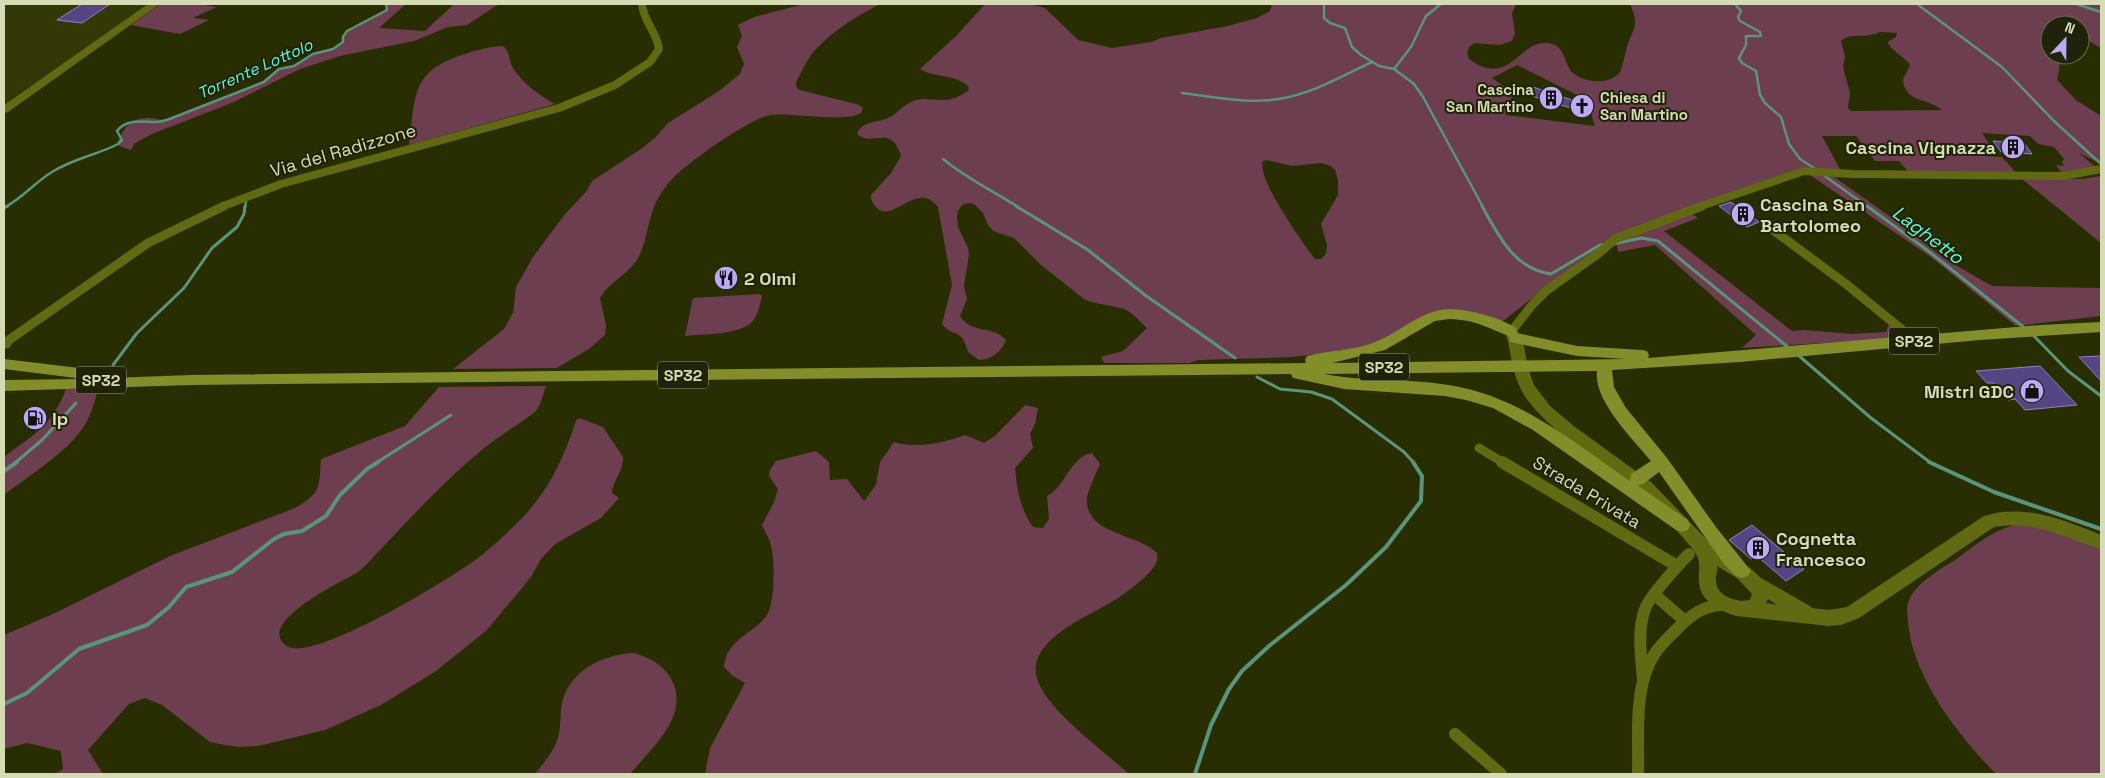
<svg xmlns="http://www.w3.org/2000/svg" width="2105" height="778" font-family="'Space Grotesk',sans-serif">
<style>
.built{fill:#333806}
.green{fill:#6d3d50;fill-rule:evenodd}
.lines{fill:none;stroke-linecap:round;stroke-linejoin:round}
.stream-far2{stroke:#5a947c;stroke-width:2.5}
.stream-far1{stroke:#5a947c;stroke-width:3}
.stream{stroke:#5a947c;stroke-width:4}
.building{fill:#574483;stroke:#9380c6}
.street-far2{stroke:#616913;stroke-width:8}
.street-far1{stroke:#616913;stroke-width:9}
.street{stroke:#616913;stroke-width:12}
.secondary{fill:#616913;fill-rule:evenodd}
.primary{fill:#838d2a;fill-rule:evenodd}
.labels{text-anchor:middle;dominant-baseline:central;stroke-width:4;stroke-linejoin:round;paint-order:stroke}
.far-poi-label{font-size:15px;font-weight:bold;fill:#d5dcb5;stroke:#20230a;text-anchor:end}
.far-water-label{font-size:16px;font-style:italic;fill:#67f5d5;stroke:#20230a}
.shield{fill:#20230a;stroke:#9fa482;stroke-width:1}
.shield-label{font-size:16px;font-weight:bold;fill:#d5dcb5}
.poi-label{font-size:18px;font-weight:bold;fill:#d5dcb5;stroke:#20230a;text-anchor:start}
.street-label{font-size:18px;fill:#d5dcb5;stroke:#20230a}
.water-label{font-size:19px;font-style:italic;fill:#67f5d5;stroke:#20230a}
</style>
<rect width="100%" height="100%" fill="#292e02"/>
<!-- built -->
<path class="built" d="M4 4H149L4 104Z"/>
<!-- green -->
<g class="green">
<path d="M161 4H198L217 7 193 18 209 20 180 34 131 25Z"/>
<path d="M387 4H406L379 28 425 31 454 4H499L467 25 448 27 414 41 340 56 300 69 234 102 152 134 135 143 131 150 117 145C122 130 130 117 149 118 156 118 160 121 168 119L258 84 280 68 295 65 312 55 338 46 349 31 384 12 388 9Z"/>
<path d="M804 4H881C857 15 828 34 811 55 805 64 800 74 796 83L797 88 800 90 859 105 863 108 861 113C847 123 791 112 770 115 749 119 690 161 674 177 667 184 661 193 656 202 648 219 646 246 637 260 627 275 609 282 600 298L606 325 605 335 589 349 557 368 453 369 504 329 513 313 516 287 533 257 565 214 586 192 592 181 641 149 655 138 668 123 719 91 740 74 744 64 737 47 742 36 738 25 754 17Z"/>
<path d="M985 4H1029L1045 8 1078 40 1112 48 1151 42 1161 38 1228 26 1257 18 1270 11 1272 4H1516L1512 14 1515 33 1512 41 1500 45 1475 43 1469 47 1467 53 1469 59C1508 88 1519 43 1544 43 1567 42 1563 65 1574 74 1586 83 1610 85 1620 72 1622 69 1626 50 1628 43 1636 25 1638 22 1630 4H2101V48L2080 36V25H2050V55H2056C2061 64 2060 69 2057 78L2058 81 2076 100 2101 116V164L2079 153 2094 166 2095 170 2064 176 2056 165 2064 166 2062 162 2064 159 2054 147 2038 144 2030 136 1982 133 1990 145H1975L1983 156 2002 157 2018 175H1911L1899 161H1875L1856 136H1822L1841 171 1808 169 1690 212 1698 218 1664 231 1792 331 1804 330 1853 334 1886 332 1889 324 1899 331 1900 336 1887 339 1742 348 1756 335 1655 245 1618 252 1616 240 1531 299 1503 321 1457 311 1391 338 1357 348 1294 357 1199 360 1189 363H1104L1101 357 1123 351 1147 328C1141 323 1135 315 1128 311 1114 304 1098 306 1084 299L1041 265 1014 238 993 231 988 225 983 213 974 204 969 203 962 205 958 211 957 216 958 227 968 248 969 254 964 286 967 299 960 316C970 334 994 325 1006 340 1002 351 991 360 979 360L968 352C961 326 954 339 942 324L952 285 938 207C914 176 888 236 871 199V195L891 173 901 156C891 123 872 148 857 134 862 120 880 123 890 117 898 113 904 104 913 101 934 94 944 109 969 90L968 86C954 74 935 78 920 69L956 36ZM1880 32 1897 33 1896 37 1889 41 1888 43C1894 53 1904 56 1910 65L1903 79C1904 103 1929 98 1942 110L1851 111 1848 108 1850 93 1843 67 1845 56 1841 41C1850 32 1866 39 1880 32ZM1517 65 1587 100 1595 126 1505 115 1513 93 1492 78ZM1267 160 1292 166 1321 163 1331 166 1335 170 1338 180V195L1321 224 1327 245 1326 254 1321 259H1315C1303 243 1256 178 1263 161Z"/>
<path d="M503 46C510 52 509 61 513 68 523 84 539 95 555 104L409 145C416 95 410 71 465 54 477 50 491 46 503 46Z"/>
<path d="M1804 171 1833 176 1895 220 1945 259 1992 286 2101 288V316L2016 326 1931 257Z"/>
<path d="M2101 176V243L2022 179H2082Z"/>
<path d="M759 294 762 296C760 305 758 315 752 322 739 335 703 334 685 336L693 298Z"/>
<path d="M546 386 540 404 536 411C517 426 495 438 477 454 437 488 401 528 365 566L358 572C345 580 253 623 287 646 312 664 457 575 482 555 499 541 516 525 531 508 553 482 565 453 576 421L579 418 603 427 623 457C624 470 613 480 612 493L619 498 601 518 555 544 541 559 531 577 487 630 436 671 381 705 325 730 258 746 240 747 225 745 210 742 162 705 145 698 129 704 88 750 103 774H54L63 769 61 751 27 743 4 749V635L53 614 170 556 295 508C321 493 319 488 321 459L405 426 439 387Z"/>
<path d="M66 389H98C94 404 91 417 82 429 66 453 27 477 4 495V457C34 434 52 426 66 389Z"/>
<path d="M1025 405 1038 408 1035 424 1030 434 1033 448 1015 468C1017 489 1020 509 1033 527L1043 528 1049 519 1047 496C1066 486 1070 457 1092 453L1100 464C1096 473 1087 492 1087 500 1086 535 1140 534 1157 553 1159 564 1151 571 1144 578 1133 587 1122 596 1110 603 1083 619 1019 644 1040 686 1054 715 1105 752 1129 774H705L710 748 745 683 733 676 724 667C727 638 753 635 767 615 775 602 775 562 771 546 770 539 765 532 762 525L774 502 778 489 769 476 770 470 776 461 816 451 829 462 830 480 847 479 864 501 876 485 880 462 894 442C916 449 944 443 965 435L984 443 995 436Z"/>
<path d="M2021 524 2064 534 2101 548V774H1996C1958 735 1913 678 1908 622 1908 616 1906 609 1908 603 1914 584 1939 570 1955 560 1976 545 1994 528 2021 524Z"/>
<path d="M633 653C671 662 689 694 667 729 657 745 642 760 630 774H535C543 764 554 751 558 738 561 727 560 714 562 703 569 671 602 655 633 653Z"/>
</g>
<g class="lines">
<!-- stream-far2 -->
<g class="stream-far2">
<path d="M1324 4V18L1330 23 1345 28 1352 47 1361 55 1379 66 1394 69 1414 84 1423 97 1483 207"/>
<path d="M1735 4 1741 11 1738 17 1740 21 1760 32 1761 36H1746V45L1739 58 1742 63 1756 71 1760 95 1765 103 1781 117 1789 144 1800 159 1817 170"/>
<path d="M1917 4 2002 67 2054 121 2101 164"/>
<path d="M2076 4 2101 12"/>
<path d="M1394 69 1411 47 1426 16 1441 4"/>
<path d="M1182 93C1214 97 1247 104 1279 99 1312 94 1342 76 1372 62"/>
<path d="M943 159C966 178 993 191 1018 207"/>
<path d="M1822 174 1868 207"/>
<path d="M5 207C23 198 35 182 52 172 72 159 97 155 118 144L122 140 117 131C127 118 142 122 156 122 161 122 167 120 172 118L264 82 279 69 294 66 313 54 333 49 343 42V37L347 31 387 10 386 4"/>
<path d="M245 207 246 202"/>
</g>
<!-- stream-far1 -->
<g class="stream-far1">
<path d="M1016 206 1088 250 1145 295 1235 358"/>
<path d="M1482 206C1498 235 1514 269 1551 274L1600 245H1604"/>
<path d="M1867 206 1927 250 2026 329"/>
<path d="M4 208 8 206"/>
<path d="M1613 244 1641 238 1658 241 1789 348"/>
<path d="M2033 335 2068 371 2101 396"/>
<path d="M1798 355 1871 418 1931 463"/>
<path d="M113 365 137 333 184 288 212 248 237 227 244 214 245 206"/>
<path d="M1257 377 1280 389 1311 392 1332 399 1404 452 1414 463"/>
<path d="M15 463 42 440 76 403"/>
<path d="M376 463 451 415"/>
</g>
<!-- stream -->
<g class="stream">
<path d="M1929 462 1994 492 2101 529"/>
<path d="M4 471 17 462"/>
<path d="M4 704 27 693 79 649 147 625 169 607 186 587 232 572 274 539 284 534 302 531 326 516 340 495 367 469 378 462"/>
<path d="M1195 774 1211 725 1229 689 1242 671 1269 646 1346 585 1386 547 1421 501 1422 476 1413 462"/>
</g>
</g>
<!-- building -->
<g class="building">
<path d="M82 4H110L82 23 57 20Z"/>
<path d="M1530 86 1581 103 1574 109 1525 94Z"/>
<path d="M1993 141 2024 143 2032 154 2001 152Z"/>
<path d="M1731 202 1759 222 1747 227 1719 206Z"/>
<path d="M2101 356V381L2079 357Z"/>
<path d="M2040 366 2077 405 2025 410 2015 399 2008 400 1994 383H1987L1976 371Z"/>
<path d="M1752 525 1804 569 1786 581 1757 556 1751 559 1729 540Z"/>
</g>
<g class="lines">
<!-- street-far2 -->
<g class="street-far2">
<path d="M221 207 281 184 559 108 615 85 650 62 659 49C657 32 643 21 642 4"/>
<path d="M1698 207 1804 171 1853 174 2064 176 2101 169"/>
</g>
<!-- street-far1 -->
<g class="street-far1">
<path d="M1765 224 1846 284 1916 341"/>
<path d="M1511 332 1532 305 1547 290 1599 253 1615 239 1702 206"/>
<path d="M6 342 148 243 224 206"/>
<path d="M1479 448 1504 463"/>
</g>
<!-- street -->
<g class="street">
<path d="M1502 462 1677 566"/>
<path d="M1656 596 1685 621"/>
<path d="M1643 679C1641 656 1637 631 1645 609 1649 597 1679 564 1689 554"/>
<path d="M1455 734 1501 774"/>
<path d="M1638 774C1639 739 1634 697 1649 664 1655 650 1667 639 1678 628 1691 615 1704 605 1724 605"/>
</g>
<!-- secondary -->
<g class="secondary">
<path d="M148 4H160L8 112 4 113V105Z"/>
<path d="M1511 327 1516 328 1523 341 1528 368 1534 385 1550 406 1575 427 1651 482 1713 546 1750 568 1761 578 1810 606 1812 608 1829 610 1847 607 1984 516C2023 503 2065 520 2101 535V549C2065 538 2034 520 1994 527L1859 618 1841 625 1829 626 1736 616C1721 611 1700 602 1699 582 1698 568 1703 560 1691 547 1672 525 1653 501 1631 483 1597 456 1556 437 1530 403 1519 390 1514 374 1511 357 1509 348 1509 340 1504 332L1506 328ZM1717 566 1737 578 1752 594 1750 600C1739 603 1717 597 1716 582 1715 577 1718 572 1717 566ZM1768 599 1777 605 1766 603Z"/>
<path d="M4 337 11 338 13 342 9 348 4 349Z"/>
</g>
<!-- primary -->
<path class="primary" d="M1449 309C1472 310 1496 316 1516 328L1517 333 1577 346 1642 350 1647 351 1649 355 1648 358 2041 325 2101 322V332L1980 340 1740 362 1612 370 1614 387 1626 408 1667 458 1716 527 1751 571 1748 576 1742 578 1736 576 1724 564 1659 472 1643 484 1637 485 1688 520 1690 525 1688 530 1682 532 1676 530 1533 430 1493 408 1466 400 1445 396 1344 389 1298 379 1293 378 1291 374 191 385 4 391V380L84 379 4 369V359L104 371 109 372 110 378 191 375 1306 363 1305 360 1307 356C1329 350 1353 351 1375 342 1401 332 1419 311 1449 309ZM1449 319C1477 320 1485 327 1509 336L1510 342 1515 343 1577 356 1626 359 1332 363 1385 350 1435 321ZM1597 371C1593 400 1633 439 1651 461L1631 474 1630 481C1579 446 1529 404 1468 389 1421 377 1371 383 1324 374Z"/>
</g>
<!-- icons -->
<defs>
<g id="building-disc" transform="scale(1.25)"><circle r="9.5" fill="#bda9f5" stroke="#20230a"/><path d="M-4-6H4V6H1V3H-1V6H-4ZM-2.5-4.3h1.7v1.8h-1.7ZM.8-4.3h1.7v1.8H.8ZM-2.5-1h1.7V.8h-1.7ZM.8-1h1.7V.8H.8Z" fill="#111"/></g>
<g id="church-disc" transform="scale(1.25)"><circle r="9.5" fill="#bda9f5" stroke="#20230a"/><path d="M-1.2-6h2.4v3.5h3.3v2.4h-3.3V6h-2.4V-.1h-3.3v-2.4h3.3Z" fill="#111"/></g>
<g id="restaurant-disc" transform="scale(1.25)"><circle r="9.5" fill="#bda9f5" stroke="#20230a"/><path d="M-5-6h1v4h1v-4h1v4h1v-4h1v5L-1.5 .5V6h-2V.5L-5-1ZM5-6V6H3V1.5H1.5Q1.5-4 5-6Z" fill="#111"/></g>
<g id="shop-disc" transform="scale(1.25)"><circle r="9.5" fill="#bda9f5" stroke="#20230a"/><path d="M-5-2.5h2.3a2.7 3.5 0 0 1 5.4 0H5L5.5 6h-11ZM-1.5-2.5h3a1.5 2.3 0 0 0-3 0Z" fill="#111"/></g>
<g id="fuel-disc" transform="scale(1.25)"><circle r="9.5" fill="#bda9f5" stroke="#20230a"/><path d="M-5.5-6h7V0h2V4h1.3V-2.5L3-4.5l.8-.8L6-3V5H2.5V1h-1V6h-7ZM-4.2-4.7v3.2H.2V-4.7Z" fill="#111"/></g>
</defs>
<g fill-rule="evenodd">
<use href="#building-disc" x="1551" y="98"/>
<use href="#church-disc" x="1582" y="106"/>
<use href="#building-disc" x="2013" y="147"/>
<use href="#building-disc" x="1743" y="214"/>
<use href="#restaurant-disc" x="726" y="278"/>
<use href="#shop-disc" x="2032" y="391"/>
<use href="#fuel-disc" x="35" y="418"/>
<use href="#building-disc" x="1758" y="548"/>
</g>
<g class="labels">
<!-- far-poi labels -->
<g class="far-poi-label">
<text x="1534" y="89">Cascina<tspan x="1534" dy="17">San Martino</tspan></text>
<text x="1600" y="97" text-anchor="start">Chiesa di<tspan x="1600" dy="17">San Martino</tspan></text>
</g>
<!-- far-water labels -->
<g class="far-water-label">
<text transform="translate(255 69) rotate(-24)">Torrente Lottolo</text>
</g>
<!-- shield labels -->
<g class="shield">
<rect x="1889" y="327.5" width="50" height="27" rx="4"/>
<rect x="1359" y="353.5" width="50" height="27" rx="4"/>
<rect x="658" y="361.5" width="50" height="27" rx="4"/>
<rect x="76" y="366.5" width="50" height="27" rx="4"/>
</g>
<g class="shield-label">
<text x="1914" y="341">SP32</text>
<text x="1384" y="367">SP32</text>
<text x="683" y="375">SP32</text>
<text x="101" y="380">SP32</text>
</g>
<!-- poi labels -->
<g class="poi-label">
<text x="1996" y="147" text-anchor="end">Cascina Vignazza</text>
<text x="1760" y="204">Cascina San<tspan x="1760" dy="21">Bartolomeo</tspan></text>
<text x="744" y="278">2 Olmi</text>
<text x="2014" y="391" text-anchor="end">Mistri GDC</text>
<text x="52" y="418">Ip</text>
<text x="1776" y="538">Cognetta<tspan x="1776" dy="21">Francesco</tspan></text>
</g>
<!-- street labels -->
<g class="street-label">
<text transform="translate(343 150) rotate(-16)">Via del Radizzone</text>
<text transform="translate(1587 492) rotate(31)">Strada Privata</text>
</g>
<!-- water labels -->
<g class="water-label">
<text transform="translate(1928 235) rotate(37)">Laghetto</text>
</g>
</g>
<!-- border -->
<rect width="2105" height="778" fill="none" stroke="#d5dcb5" stroke-width="10"/>
<!-- north arrow -->
<g transform="translate(2065 40) rotate(22)"><circle r="24" fill="#20230a" stroke="#686d4e"/>
<path d="M0-4L9 19L0 12L-9 19Z" fill="#bda9f5"/>
<text y="-8" font-size="14" font-weight="bold" text-anchor="middle" fill="#d5dcb5">N</text>
</g>
</svg>
